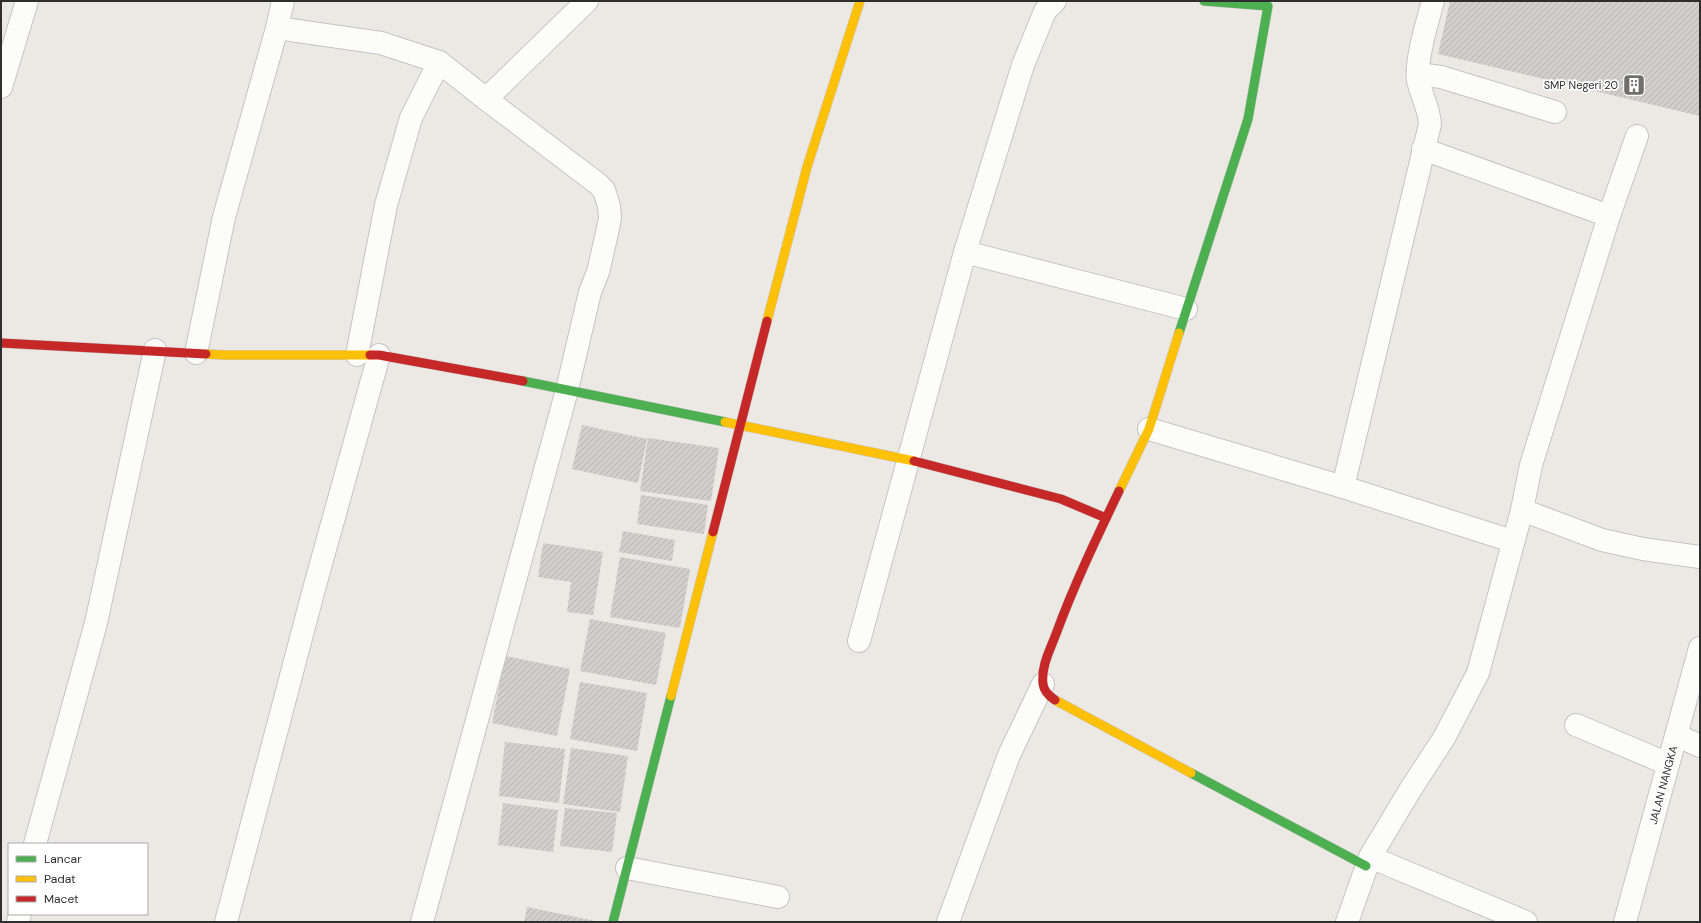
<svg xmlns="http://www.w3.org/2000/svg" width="1701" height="923" font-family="'DM Sans',sans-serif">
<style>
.building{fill:url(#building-hatch)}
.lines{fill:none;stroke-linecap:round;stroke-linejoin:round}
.street-casing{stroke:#c5c4c5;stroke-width:24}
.fast-casing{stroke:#c5c4c5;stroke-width:10}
.slow-casing{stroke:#c5c4c5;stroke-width:10}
.jam-casing{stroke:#c5c4c5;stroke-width:10}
.street{stroke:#fcfcfb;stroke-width:22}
.fast{stroke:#4caf50;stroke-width:9}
.slow{stroke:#ffc107;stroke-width:9}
.jam{stroke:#c62828;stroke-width:9}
.labels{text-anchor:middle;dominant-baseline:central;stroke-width:3.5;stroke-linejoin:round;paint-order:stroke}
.poi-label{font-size:11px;fill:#2e2e2e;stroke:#fff;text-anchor:end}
.street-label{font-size:11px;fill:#2e2e2e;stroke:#fff}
</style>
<defs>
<pattern id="building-hatch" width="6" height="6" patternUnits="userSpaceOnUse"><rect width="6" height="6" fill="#d1cecb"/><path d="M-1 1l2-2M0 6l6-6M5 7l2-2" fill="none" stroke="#b4b1af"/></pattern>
</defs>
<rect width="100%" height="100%" fill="#ece8e4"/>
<!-- building -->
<g class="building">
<path d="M1450 1H1700V116L1438 54Z"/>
<path d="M582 425 647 439 638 483 572 469Z"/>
<path d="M648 438 719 448 711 501 640 491Z"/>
<path d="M641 495 708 505 704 534 637 524Z"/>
<path d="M623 531 675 540 672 561 619 552Z"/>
<path d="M543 543 603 552 593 615 567 612 571 582 538 577Z"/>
<path d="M620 557 690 569 680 628 610 617Z"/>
<path d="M590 619 666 633 656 685 580 671Z"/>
<path d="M505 656 570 669 557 736 492 723Z"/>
<path d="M580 682 647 693 637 751 570 739Z"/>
<path d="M505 742 565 749 559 803 499 796Z"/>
<path d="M571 748 628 756 620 812 563 804Z"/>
<path d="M503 803 558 810 553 852 498 845Z"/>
<path d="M565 808 617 813 612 852 560 846Z"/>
<path d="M527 907 595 921V922H524Z"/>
</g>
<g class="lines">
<!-- street casing -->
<g class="street-casing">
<g id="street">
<path d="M277 28 381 43 439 62"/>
<path d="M1418 74 1441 77 1555 112"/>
<path d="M1 87 27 1"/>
<path d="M1423 149 1609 216"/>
<path d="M965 252 1186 309"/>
<path d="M196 353 224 217 277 28 283 1"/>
<path d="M357 355 386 205 411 118 439 62 486 99 587 1"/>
<path d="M1149 429 1343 487 1512 541"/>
<path d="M1343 487 1430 124C1429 108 1421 95 1418 80 1415 61 1428 20 1433 1"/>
<path d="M1522 510 1602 540 1643 549 1700 557"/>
<path d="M859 641 965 252 1023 65 1045 11 1055 1"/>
<path d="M1576 725 1668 764"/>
<path d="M1676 735 1700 746"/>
<path d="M35 844 96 623 155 350"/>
<path d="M1370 857 1526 922"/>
<path d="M627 868 778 897"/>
<path d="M18 922 20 914"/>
<path d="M226 922 314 589 379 355"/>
<path d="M422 922 567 390 590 292 598 272 607 233 610 218 609 206 604 190 598 184 486 99"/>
<path d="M948 922 1009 755 1043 684"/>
<path d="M1347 922 1370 857 1412 787 1444 738 1478 673 1522 510 1531 465 1609 216 1637 136"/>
<path d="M1625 922 1700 648"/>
</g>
</g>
<!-- fast casing -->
<g class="fast-casing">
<g id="fast">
<path d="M1179 333 1248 119 1268 6 1204 1"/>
<path d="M523 381 725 422"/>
<path d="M1191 773 1366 866"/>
<path d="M613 922 671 696"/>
</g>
</g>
<!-- slow casing -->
<g class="slow-casing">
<g id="slow">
<path d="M767 321 807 167 860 1"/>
<path d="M206 354 225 355H370"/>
<path d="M725 422 914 461"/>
<path d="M1119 491 1149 429 1179 333"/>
<path d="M671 696 713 532"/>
<path d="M1055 700 1191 773"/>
</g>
</g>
<!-- jam casing -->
<g class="jam-casing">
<g id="jam">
<path d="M1 343 206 354"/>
<path d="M370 355H379L523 381"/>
<path d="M914 461 1061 499 1106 518"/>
<path d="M713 532 767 321"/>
<path d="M1055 700C1049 696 1044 691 1043 684 1041 666 1050 650 1056 634 1074 585 1097 537 1119 491"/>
</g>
</g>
<!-- street -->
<use href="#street" class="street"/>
<!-- fast -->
<use href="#fast" class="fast"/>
<!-- slow -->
<use href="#slow" class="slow"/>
<!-- jam -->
<use href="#jam" class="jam"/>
</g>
<!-- icons -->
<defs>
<g id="building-square" transform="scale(1.15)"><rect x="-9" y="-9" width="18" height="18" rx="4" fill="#706f6e" stroke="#fff"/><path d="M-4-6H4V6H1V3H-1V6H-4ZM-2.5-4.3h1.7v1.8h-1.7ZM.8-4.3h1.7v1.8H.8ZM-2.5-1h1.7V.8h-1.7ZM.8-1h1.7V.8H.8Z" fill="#fff"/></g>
</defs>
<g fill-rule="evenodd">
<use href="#building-square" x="1634" y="85"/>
</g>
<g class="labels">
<!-- poi labels -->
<g class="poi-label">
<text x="1618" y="85">SMP Negeri 20</text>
</g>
<!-- street labels -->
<g class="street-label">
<text transform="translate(1663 785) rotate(-75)">JALAN NANGKA</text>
</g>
</g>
<!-- border -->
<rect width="1701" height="923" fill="none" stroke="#2e2e2e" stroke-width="4"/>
<!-- legend -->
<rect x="8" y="843" width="140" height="72" fill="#ffffff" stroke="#ababab"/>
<rect x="16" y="856" width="20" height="6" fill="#4caf50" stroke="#ababab"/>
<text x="44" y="863" font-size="12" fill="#2e2e2e">Lancar</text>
<rect x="16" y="876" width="20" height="6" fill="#ffc107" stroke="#ababab"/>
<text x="44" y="883" font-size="12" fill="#2e2e2e">Padat</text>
<rect x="16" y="896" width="20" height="6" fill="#c62828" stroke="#ababab"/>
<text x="44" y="903" font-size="12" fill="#2e2e2e">Macet</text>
</svg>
